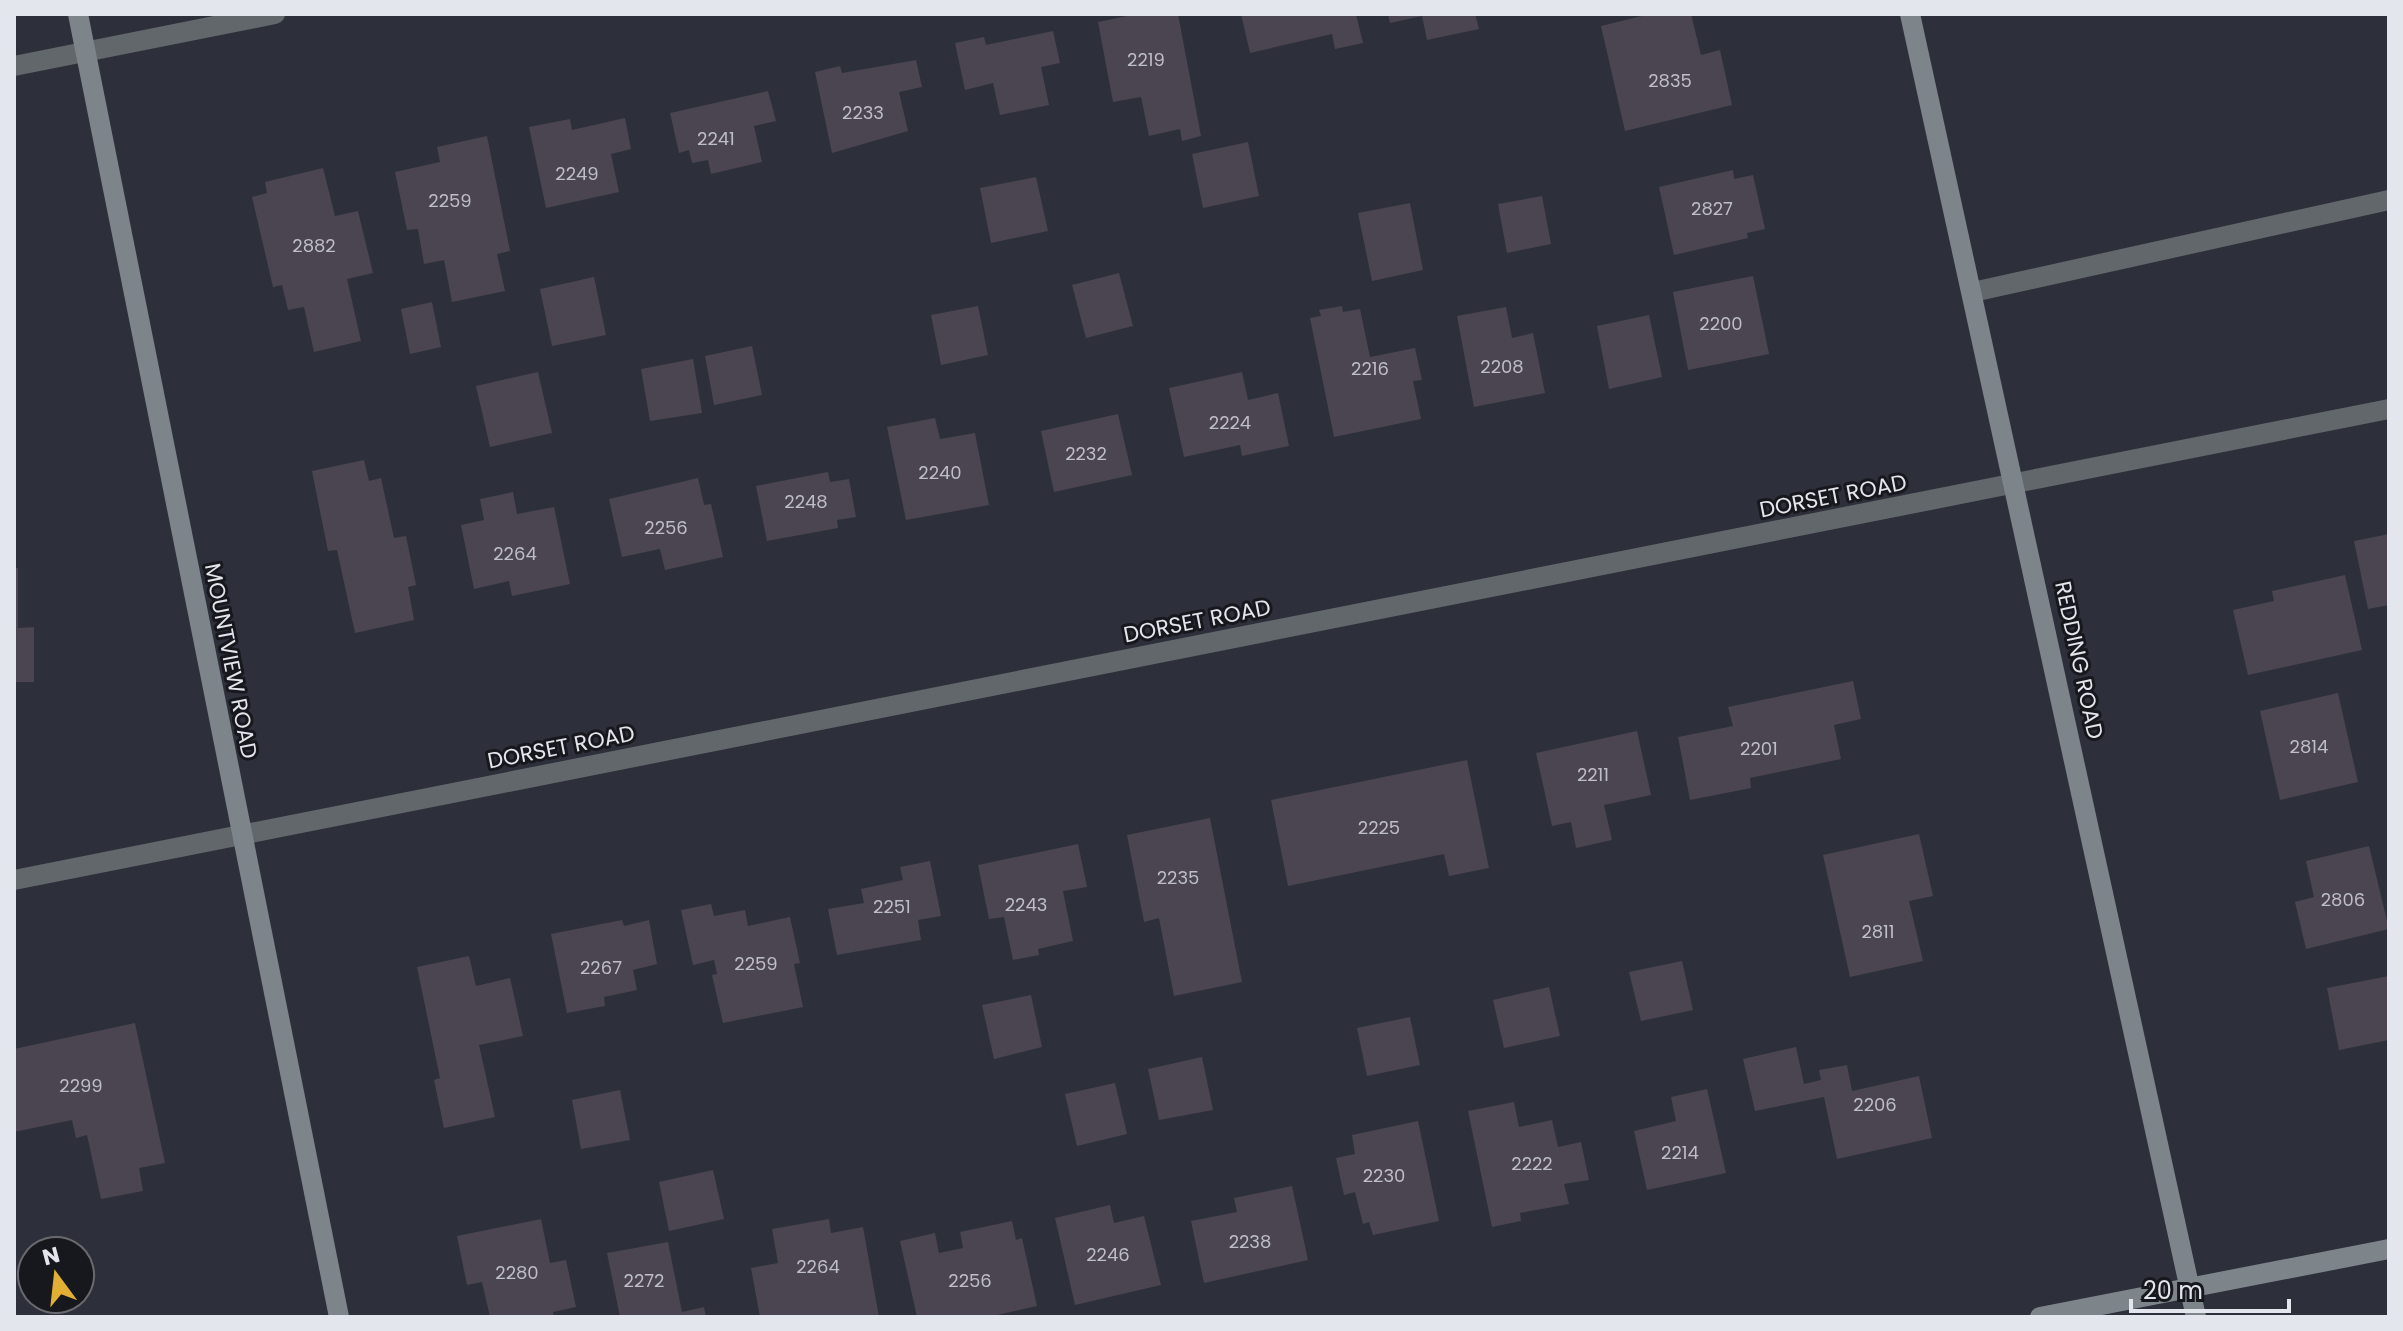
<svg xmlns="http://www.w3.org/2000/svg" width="2403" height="1331" font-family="Poppins,sans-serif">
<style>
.building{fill:#4a4550}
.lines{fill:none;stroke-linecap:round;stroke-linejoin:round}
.lane{stroke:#62676b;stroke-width:20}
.street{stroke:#62676b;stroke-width:20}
.secondary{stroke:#7d858b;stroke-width:20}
.labels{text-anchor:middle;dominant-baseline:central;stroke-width:6;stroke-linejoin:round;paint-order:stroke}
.number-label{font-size:18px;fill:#bebec6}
.street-label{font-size:22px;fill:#e4e6ed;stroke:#17181d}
</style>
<rect width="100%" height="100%" fill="#2d303a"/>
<!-- building -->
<g class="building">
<path d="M1137 14H1178L1201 136 1182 141 1180 129 1149 136 1141 97 1113 102 1098 22Z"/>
<path d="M1241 14H1356L1363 43 1335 49 1332 34 1250 53Z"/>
<path d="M1388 14H1475L1479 29 1427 40 1422 16 1390 23Z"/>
<path d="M1650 14H1691L1701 55 1720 50 1732 105 1625 131 1601 26Z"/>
<path d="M1053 31 1060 63 1041 67 1049 105 1000 115 993 83 965 90 955 43 984 37 986 45Z"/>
<path d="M916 60 922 87 899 92 908 131 832 153 815 72 840 66 842 73Z"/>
<path d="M768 91 776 121 754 126 762 162 711 174 708 160 692 163 689 150 679 153 670 113Z"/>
<path d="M625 118 631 149 611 154 619 192 546 208 529 127 570 119 572 130Z"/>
<path d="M487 136 510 251 497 254 505 291 452 302 444 260 424 264 418 229 407 230 395 172 440 162 437 147Z"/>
<path d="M1248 142 1259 196 1203 208 1192 154Z"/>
<path d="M323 168 335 216 358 211 373 273 347 279 361 341 314 352 304 307 288 310 282 285 273 287 252 197 267 193 265 182Z"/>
<path d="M1733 170 1734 179 1753 175 1765 229 1747 233 1748 238 1674 255 1659 187Z"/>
<path d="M1036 177 1048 231 991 243 980 188Z"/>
<path d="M1542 196 1551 244 1507 253 1498 204Z"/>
<path d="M1410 203 1423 270 1372 281 1358 213Z"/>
<path d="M1119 273 1133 326 1086 338 1072 285Z"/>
<path d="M1753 276 1769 354 1688 370 1673 292Z"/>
<path d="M594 277 606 335 552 346 540 289Z"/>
<path d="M432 302 441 347 410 354 401 309Z"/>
<path d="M978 306 988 355 941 365 931 315Z"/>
<path d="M1342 306 1343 312 1360 309 1370 357 1415 348 1422 380 1413 381 1421 419 1334 437 1310 318 1321 316 1319 310Z"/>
<path d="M1506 307 1512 338 1533 333 1545 393 1474 407 1457 316Z"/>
<path d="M1649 315 1662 377 1609 389 1597 326Z"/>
<path d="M752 346 762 395 714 405 705 356Z"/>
<path d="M693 359 702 413 650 421 641 369Z"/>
<path d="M538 372 552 433 490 447 476 386Z"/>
<path d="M1242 372 1248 400 1278 393 1289 446 1242 456 1240 445 1184 457 1169 388Z"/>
<path d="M1118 414 1132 475 1054 492 1041 431Z"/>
<path d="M935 418 940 439 975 433 989 505 906 520 887 427Z"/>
<path d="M364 460 369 481 381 478 394 538 406 536 416 585 408 587 414 620 355 633 337 550 328 551 312 471Z"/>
<path d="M828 472 830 482 849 479 856 517 837 520 838 528 767 541 756 486Z"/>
<path d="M698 478 704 505 711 504 723 557 665 570 660 549 622 557 609 499Z"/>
<path d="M513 492 517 514 554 507 570 584 512 596 509 581 474 589 461 525 484 520 480 499Z"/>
<path d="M2389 534V605L2368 609 2354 541Z"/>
<path d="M14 568H18V628L34 627V682H14Z"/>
<path d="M2345 575 2362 650 2248 675 2233 610 2274 601 2272 591Z"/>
<path d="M1853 681 1861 719 1834 725 1841 759 1750 778 1751 788 1690 800 1678 737 1733 726 1728 707Z"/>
<path d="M2338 693 2358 782 2280 800 2260 711Z"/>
<path d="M1637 731 1651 795 1604 805 1612 840 1576 848 1571 822 1552 826 1536 753Z"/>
<path d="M1467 760 1489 868 1449 876 1444 854 1288 886 1271 800Z"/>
<path d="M1210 818 1242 982 1174 996 1159 918 1144 922 1127 835Z"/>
<path d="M1919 834 1933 896 1909 901 1923 961 1850 977 1823 855Z"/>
<path d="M1078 844 1087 887 1063 891 1073 941 1038 949 1039 955 1013 960 1004 917 989 919 978 865Z"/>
<path d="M2369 846 2389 929 2306 949 2295 902 2314 897 2306 861Z"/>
<path d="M930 861 941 916 918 920 921 940 837 955 828 909 864 903 861 889 903 880 900 867Z"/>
<path d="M711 904 714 916 745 910 748 926 790 917 800 963 794 964 803 1007 723 1023 712 975 717 974 714 960 693 965 681 910Z"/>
<path d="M622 920 624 926 649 920 657 964 633 970 637 990 604 997 605 1006 567 1013 551 934Z"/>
<path d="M469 956 476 986 510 978 523 1036 479 1045 495 1117 444 1128 434 1080 440 1078 417 967Z"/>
<path d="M1682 961 1693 1010 1641 1021 1629 972Z"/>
<path d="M2389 976V1040L2339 1050 2327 988Z"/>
<path d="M1549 987 1560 1036 1504 1048 1493 1000Z"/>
<path d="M1031 995 1042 1047 994 1059 982 1005Z"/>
<path d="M1410 1017 1420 1065 1367 1076 1357 1028Z"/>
<path d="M135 1023 165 1163 139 1168 143 1191 101 1199 87 1135 76 1138 72 1120 14 1132V1049Z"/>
<path d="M1796 1047 1804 1084 1821 1080 1819 1070 1847 1065 1852 1091 1919 1076 1932 1138 1837 1159 1824 1097 1755 1111 1743 1059Z"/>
<path d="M1202 1057 1213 1110 1159 1120 1148 1069Z"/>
<path d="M1115 1083 1127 1134 1077 1146 1065 1094Z"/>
<path d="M1707 1089 1726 1173 1647 1190 1634 1131 1676 1121 1671 1097Z"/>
<path d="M620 1090 630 1140 581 1149 572 1100Z"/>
<path d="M1514 1102 1519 1127 1552 1120 1558 1147 1581 1142 1589 1180 1564 1184 1569 1204 1520 1213 1521 1221 1492 1227 1468 1111Z"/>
<path d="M1418 1121 1439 1221 1373 1235 1369 1222 1363 1224 1355 1192 1344 1195 1336 1158 1355 1154 1352 1135Z"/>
<path d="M713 1170 724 1219 669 1231 659 1182Z"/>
<path d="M1292 1186 1308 1260 1204 1283 1191 1221 1237 1212 1234 1198Z"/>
<path d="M1110 1205 1114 1223 1144 1216 1161 1285 1075 1305 1055 1218Z"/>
<path d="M541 1219 550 1263 566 1260 576 1307 553 1312 554 1317H490L482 1282 467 1285 457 1236Z"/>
<path d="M829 1219 831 1233 863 1227 879 1317H760L751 1268 778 1263 772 1229Z"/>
<path d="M1012 1221 1016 1240 1022 1238 1037 1306 989 1317H917L900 1241 935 1233 939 1253 963 1248 960 1232Z"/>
<path d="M668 1242 682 1312 704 1307 706 1317H620L607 1253Z"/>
</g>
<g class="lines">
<!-- lane -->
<path class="lane" d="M1973 292 2389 200"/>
<!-- street -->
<g class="street">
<path d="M14 66 275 14"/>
<path d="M14 880 2389 409"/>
</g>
<!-- secondary -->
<g class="secondary">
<path d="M78 14 339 1317"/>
<path d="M1910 14 2196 1317"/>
<path d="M2040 1317 2389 1249"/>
</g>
</g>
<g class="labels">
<!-- number labels -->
<g class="number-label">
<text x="1146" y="59">2219</text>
<text x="1670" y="80">2835</text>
<text x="863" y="112">2233</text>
<text x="716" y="138">2241</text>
<text x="577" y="173">2249</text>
<text x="450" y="200">2259</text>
<text x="1712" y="208">2827</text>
<text x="314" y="245">2882</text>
<text x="1721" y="323">2200</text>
<text x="1502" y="366">2208</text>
<text x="1370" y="368">2216</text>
<text x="1230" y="422">2224</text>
<text x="1086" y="453">2232</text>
<text x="940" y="472">2240</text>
<text x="806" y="501">2248</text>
<text x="666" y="527">2256</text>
<text x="515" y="553">2264</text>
<text x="2309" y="746">2814</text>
<text x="1759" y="748">2201</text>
<text x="1593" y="774">2211</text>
<text x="1379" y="827">2225</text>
<text x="1178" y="877">2235</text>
<text x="2343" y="899">2806</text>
<text x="1026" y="904">2243</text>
<text x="892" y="906">2251</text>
<text x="1878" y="931">2811</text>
<text x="756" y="963">2259</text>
<text x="601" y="967">2267</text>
<text x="81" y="1085">2299</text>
<text x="1875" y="1104">2206</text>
<text x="1680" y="1152">2214</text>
<text x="1532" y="1163">2222</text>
<text x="1384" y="1175">2230</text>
<text x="1250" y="1241">2238</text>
<text x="1108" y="1254">2246</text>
<text x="818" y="1266">2264</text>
<text x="517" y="1272">2280</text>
<text x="644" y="1280">2272</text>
<text x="970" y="1280">2256</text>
</g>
<!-- street labels -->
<g class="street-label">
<text transform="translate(1833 496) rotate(-11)">DORSET ROAD</text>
<text transform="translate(1197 621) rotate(-11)">DORSET ROAD</text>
<text transform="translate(2079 660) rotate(78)">REDDING ROAD</text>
<text transform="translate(231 661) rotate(79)">MOUNTVIEW ROAD</text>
<text transform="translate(561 747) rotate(-11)">DORSET ROAD</text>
</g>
</g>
<!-- border -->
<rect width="2403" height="1331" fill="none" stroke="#e4e6ed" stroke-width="32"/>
<!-- north arrow -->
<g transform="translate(56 1275) rotate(345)"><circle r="38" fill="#17181d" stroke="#696a70" stroke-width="2"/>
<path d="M0-6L14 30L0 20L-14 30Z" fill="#e1af34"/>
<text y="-12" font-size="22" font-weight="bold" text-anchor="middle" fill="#e4e6ed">N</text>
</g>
<!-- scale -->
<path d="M2131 1299v12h158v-12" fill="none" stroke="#e4e6ed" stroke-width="4"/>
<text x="2143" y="1299" font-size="24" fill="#e4e6ed" stroke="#17181d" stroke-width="6" paint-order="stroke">20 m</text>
</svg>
